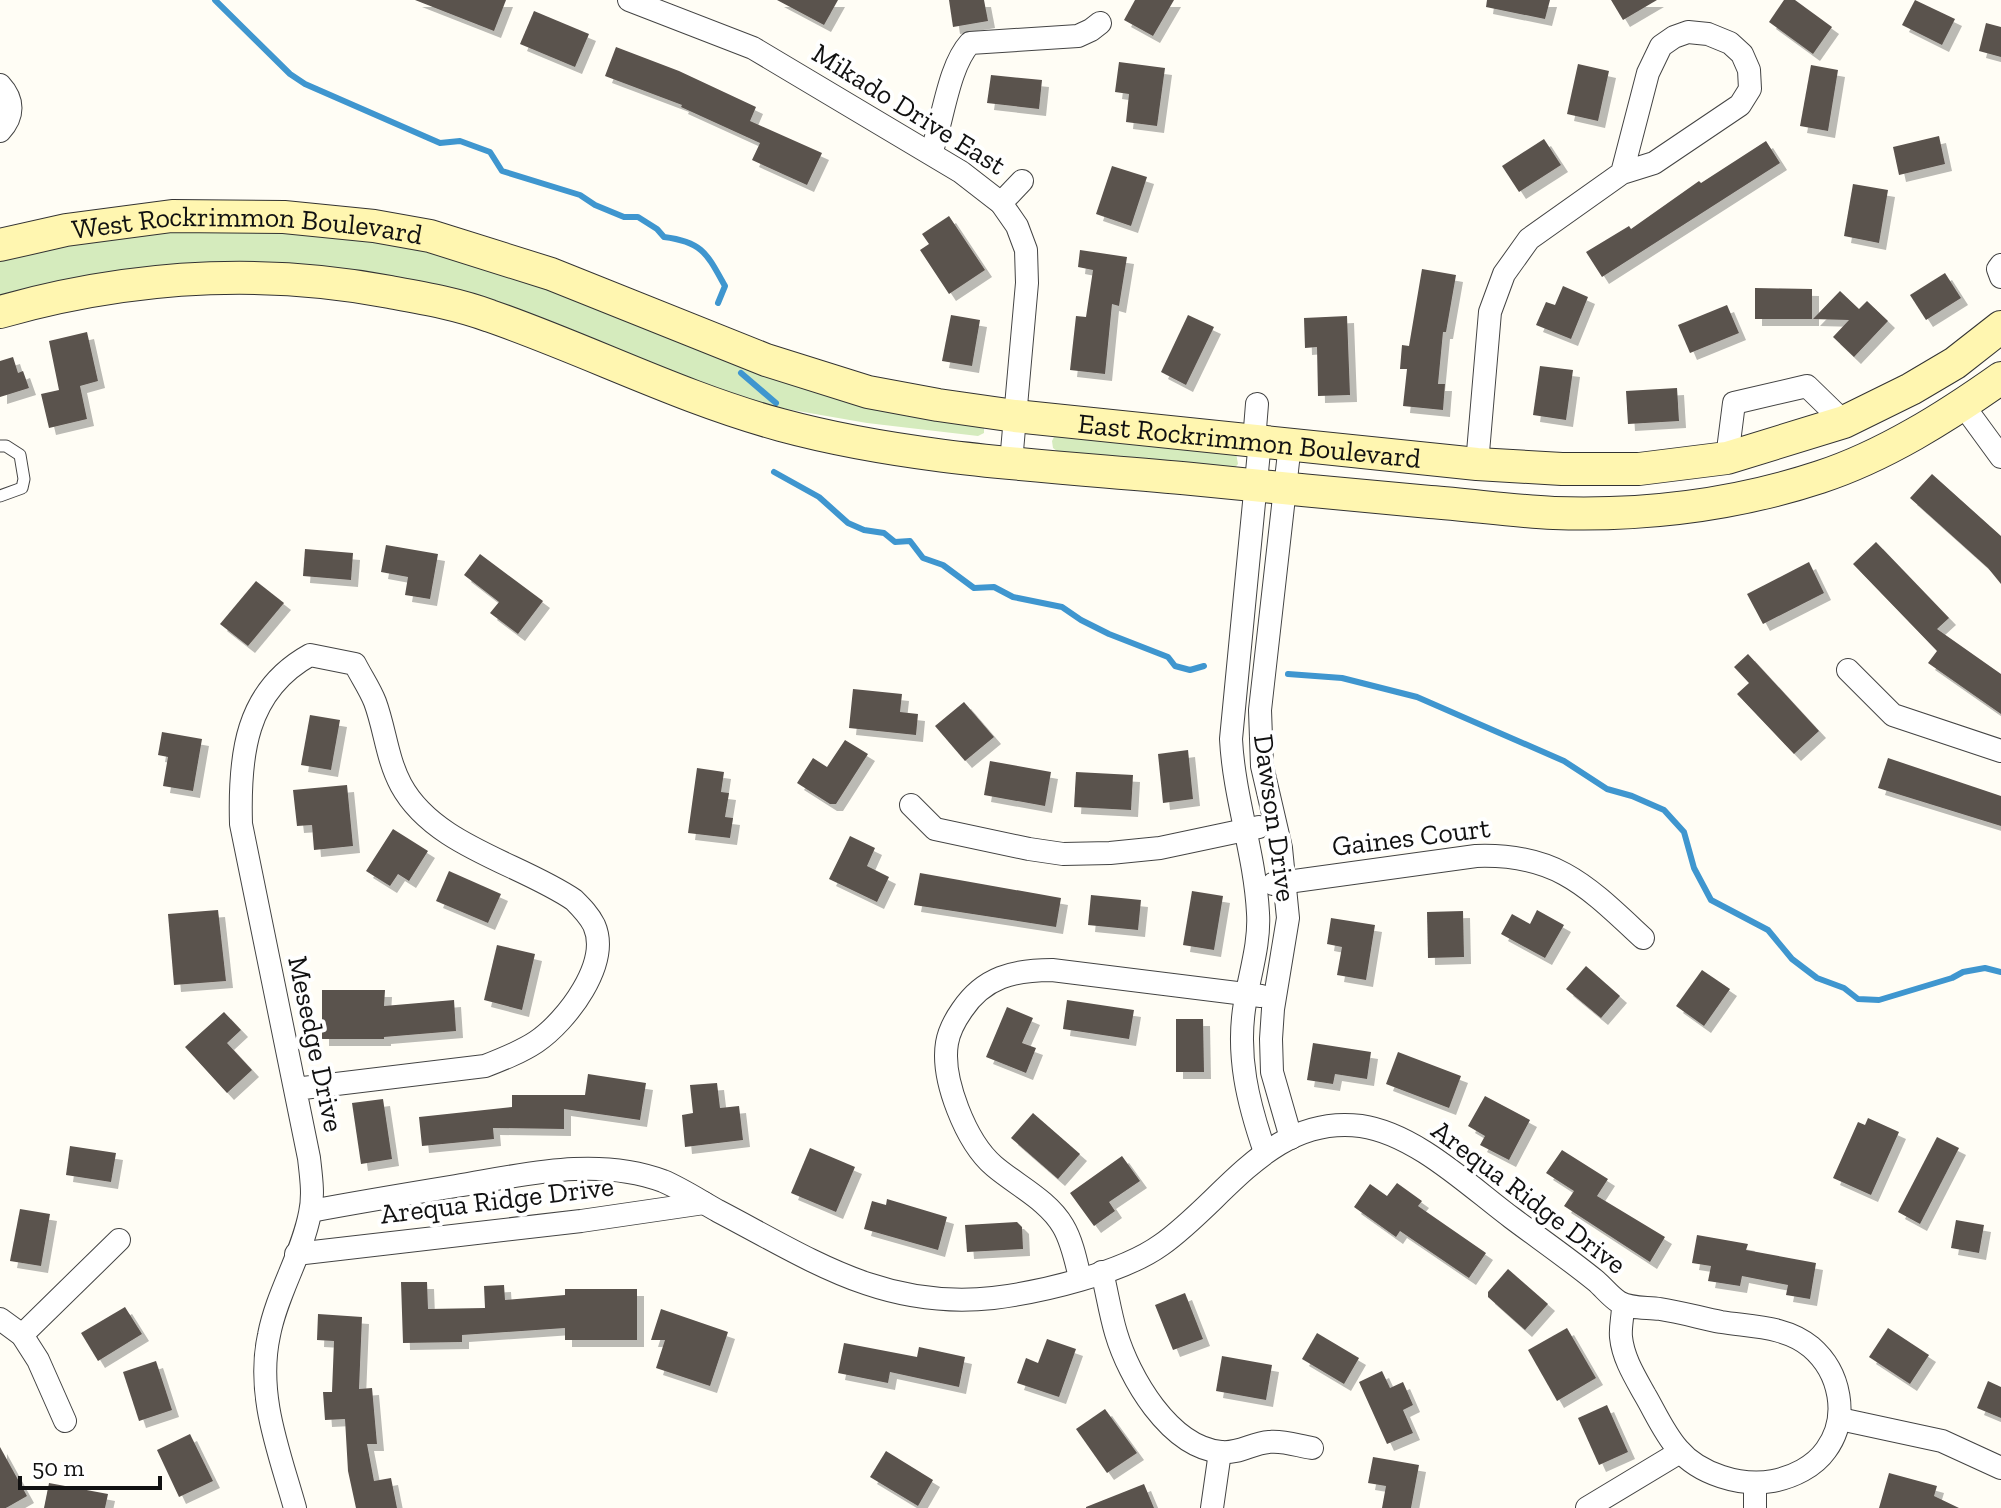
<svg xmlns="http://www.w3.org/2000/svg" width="2001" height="1508" font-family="'Zilla Slab',serif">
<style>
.green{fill:#d5ebbd}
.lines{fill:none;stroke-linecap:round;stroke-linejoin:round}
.stream{stroke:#3f96cf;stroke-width:6}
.building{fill:#5a524d;filter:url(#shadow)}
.service-casing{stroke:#444;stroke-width:13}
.minor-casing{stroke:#444;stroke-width:24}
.secondary-casing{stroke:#333;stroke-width:34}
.service{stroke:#fff;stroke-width:11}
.minor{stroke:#fff;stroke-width:22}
.secondary{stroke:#fff6b0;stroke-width:32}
.labels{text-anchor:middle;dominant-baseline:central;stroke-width:8;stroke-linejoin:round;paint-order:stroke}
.street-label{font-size:28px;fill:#111;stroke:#fff}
</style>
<defs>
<filter id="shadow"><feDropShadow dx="7" dy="7" stdDeviation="0" flood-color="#0004"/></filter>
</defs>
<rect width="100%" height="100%" fill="#fffdf5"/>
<!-- green -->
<g class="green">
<path d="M257 226 393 240 984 427V433L978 436 867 423 769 406 391 279 0 300V259L120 234Z"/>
<path d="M1055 435 1236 453 1238 464 1233 470 1061 454 1053 448 1052 441Z"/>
</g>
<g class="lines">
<!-- stream -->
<g class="stream">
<path d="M215 0 290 74 305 84 440 143 460 141 490 152 502 171 580 195 595 205 624 217H638L657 229 664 237C703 242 707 254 725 286L718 303"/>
<path d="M741 373 776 403"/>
<path d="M774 472 819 497 848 523 864 530 884 533 895 542 910 541 923 558 943 565 974 588 994 587 1013 597 1062 607 1081 620 1109 634 1168 657 1175 666 1190 670 1204 666"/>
<path d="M1288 674 1342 678 1417 697 1564 761 1607 789 1632 796 1664 810 1684 832 1694 868 1711 900 1768 930 1792 959 1817 978 1844 988 1858 999 1879 1000 1952 978 1963 972 1985 968 2001 972"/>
</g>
</g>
<!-- building -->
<g class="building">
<path d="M415 0H506L494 31Z"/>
<path d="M777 0H838L824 25Z"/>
<path d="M949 0H984L988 21 953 27Z"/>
<path d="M1135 0H1174L1153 36 1124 20Z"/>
<path d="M1487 0H1550L1545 19 1486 7Z"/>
<path d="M1611 0H1657L1623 20Z"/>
<path d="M1784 0H1795L1832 27 1813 54 1769 22Z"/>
<path d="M1915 0 1955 19 1942 45 1902 25Z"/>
<path d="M534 11 589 34 575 67 520 44Z"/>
<path d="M1986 23 2001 27V57L1979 51Z"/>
<path d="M616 47 679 71 756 107 750 121 822 153 807 185 752 160 760 143 681 107 682 105 605 76Z"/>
<path d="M1119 62 1165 68 1157 126 1126 122 1129 94 1115 92Z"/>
<path d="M1578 64 1609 71 1598 121 1567 114Z"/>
<path d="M1811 65 1838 70 1828 131 1800 126Z"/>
<path d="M991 75 1042 80 1039 109 987 103Z"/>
<path d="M1939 136 1945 164 1899 175 1893 147Z"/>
<path d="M1544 139 1561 165 1519 192 1502 166Z"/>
<path d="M1766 141 1780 163 1602 277 1586 252 1629 226 1631 229 1699 181 1701 183Z"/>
<path d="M1112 166 1147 177 1131 226 1096 214Z"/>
<path d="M1853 184 1888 190 1879 243 1844 236Z"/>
<path d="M949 216 985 270 949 294 920 250 929 244 922 234Z"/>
<path d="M1080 250 1127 257 1119 306 1112 304 1105 374 1070 370 1076 316 1086 317 1093 270 1078 267Z"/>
<path d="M1422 269 1456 275 1446 332H1443L1438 384H1445L1443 410 1403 406 1407 369H1400L1402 345 1409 346Z"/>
<path d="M1945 273 1961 298 1926 320 1910 295Z"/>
<path d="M1563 286 1588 297 1571 339 1536 325 1546 302 1555 305Z"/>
<path d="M1755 288 1812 289V319H1755Z"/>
<path d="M1840 291 1859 309 1867 301 1888 321 1854 357 1833 337 1849 320 1813 319Z"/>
<path d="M1727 305 1739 333 1690 353 1678 325Z"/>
<path d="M951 315 980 320 972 366 942 361Z"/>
<path d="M1188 315 1214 327 1186 385 1161 372Z"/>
<path d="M1347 316 1350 395 1318 396 1317 347 1305 348 1304 318Z"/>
<path d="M87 332 98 381 80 386 87 419 49 428 41 394 59 390 49 341Z"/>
<path d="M13 357 18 373 23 371 29 388 0 397V361Z"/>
<path d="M1540 366 1573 370 1566 420 1533 415Z"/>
<path d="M1677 388 1679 421 1628 424 1626 391Z"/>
<path d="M1932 474 2001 536V584L1988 568 1910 498Z"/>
<path d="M1876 542 1949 618 1937 629 2001 674V714L1928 663 1937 651 1853 564Z"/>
<path d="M386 545 438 554 430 599 405 595 408 577 381 572Z"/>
<path d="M305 549 353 553 351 580 303 576Z"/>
<path d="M480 554 543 601 518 634 490 613 499 602 464 575Z"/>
<path d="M1809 562 1824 593 1763 624 1747 594Z"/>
<path d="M256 581 284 603 248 646 220 624Z"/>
<path d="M1748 654 1819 731 1794 754 1737 694 1749 683 1734 667Z"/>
<path d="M853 689 902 694 900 712 918 714 916 735 849 728Z"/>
<path d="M964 702 994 737 965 761 935 726Z"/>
<path d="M310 715 340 720 331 770 301 765Z"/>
<path d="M162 732 202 739 193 791 163 786 168 757 158 755Z"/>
<path d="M845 740 868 754 836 804H830L797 783 813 758 827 767Z"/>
<path d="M1188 750 1193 799 1163 803 1158 754Z"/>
<path d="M1888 758 2001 796V826L1878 788Z"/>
<path d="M990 761 1051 772 1045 806 984 795Z"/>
<path d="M697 768 724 772 721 792 729 793 725 817 733 818 730 838 688 833Z"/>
<path d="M1076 772 1133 775 1131 810 1074 807Z"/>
<path d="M347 785 353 846 314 850 312 825 297 826 293 790Z"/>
<path d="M393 829 428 851 409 881 398 874 390 886 366 871Z"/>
<path d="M850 836 875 848 867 866 889 877 877 902 829 879Z"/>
<path d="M449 871 501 894 488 923 436 901Z"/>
<path d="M920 873 1061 898 1056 927 914 905Z"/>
<path d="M1192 891 1223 896 1214 950 1183 945Z"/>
<path d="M1091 895 1141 900 1138 930 1088 925Z"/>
<path d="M218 910 226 981 174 985 168 914Z"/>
<path d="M1537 910 1564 925 1545 958 1501 934 1512 914 1530 924Z"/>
<path d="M1463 911 1464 957 1428 958 1427 912Z"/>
<path d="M1331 918 1375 925 1366 980 1337 975 1342 947 1327 944Z"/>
<path d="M497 945 535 954 522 1010 484 1000Z"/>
<path d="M1586 966 1620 996 1601 1018 1566 989Z"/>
<path d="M1702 970 1730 989 1704 1026 1676 1006Z"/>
<path d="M322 990H385L384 1006 454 1000 456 1031 384 1037V1039H322Z"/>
<path d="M1067 1000 1134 1010 1129 1039 1063 1029Z"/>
<path d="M1007 1007 1033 1018 1022 1043 1036 1048 1026 1073 986 1057Z"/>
<path d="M224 1012 241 1030 227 1043 252 1070 227 1093 185 1047Z"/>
<path d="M1176 1019H1203L1204 1072H1176Z"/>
<path d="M1313 1043 1371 1052 1367 1079 1335 1074 1333 1084 1307 1080Z"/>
<path d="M1398 1052 1461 1076 1449 1108 1386 1084Z"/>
<path d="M588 1074 646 1083 640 1120 564 1109V1129L493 1128 494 1139 422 1146 419 1117 512 1107V1095H585Z"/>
<path d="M717 1083 720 1108 739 1106 743 1140 685 1147 682 1115 693 1113 690 1085Z"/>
<path d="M1485 1096 1530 1120 1509 1160 1480 1145 1485 1136 1468 1126Z"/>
<path d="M383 1099 392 1159 361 1164 352 1103Z"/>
<path d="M1033 1113 1080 1154 1058 1179 1011 1138Z"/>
<path d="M1868 1118 1899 1132 1871 1195 1833 1178 1858 1122 1865 1125Z"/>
<path d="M1937 1137 1959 1148 1920 1224 1898 1212Z"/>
<path d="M70 1146 116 1153 111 1182 66 1175Z"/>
<path d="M810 1148 855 1167 836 1212 791 1193Z"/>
<path d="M1562 1150 1608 1179 1597 1196 1665 1237 1650 1262 1564 1206 1574 1191 1546 1173Z"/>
<path d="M1122 1156 1140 1181 1109 1202 1115 1211 1094 1226 1070 1193Z"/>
<path d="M1397 1183 1422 1201 1418 1206 1486 1253 1469 1278 1400 1231 1396 1237 1354 1207 1370 1184 1387 1196Z"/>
<path d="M887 1199 947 1217 938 1250 864 1229 872 1201 886 1205Z"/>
<path d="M20 1209 50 1214 41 1266 10 1261Z"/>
<path d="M1956 1220 1984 1225 1979 1253 1951 1248Z"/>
<path d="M1017 1222 1022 1227 1023 1249 967 1252 965 1225Z"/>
<path d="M1697 1235 1748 1244 1746 1250 1816 1263 1810 1299 1786 1295 1788 1285 1742 1276 1740 1286 1708 1281 1711 1266 1692 1263Z"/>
<path d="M1508 1269 1548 1304 1525 1330 1488 1297V1292Z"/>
<path d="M401 1282H427L428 1309 485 1308 484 1286 504 1285 505 1300 565 1295V1289H637V1340H565V1328L462 1335V1342L403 1343Z"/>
<path d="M1185 1293 1203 1339 1173 1350 1155 1305Z"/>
<path d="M125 1307 142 1334 98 1361 81 1333Z"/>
<path d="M661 1309 728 1332 710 1386 656 1368 665 1340H651Z"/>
<path d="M318 1314 362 1317 359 1389 372 1388 377 1444H367L374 1481 391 1478 397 1508H356L348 1471 345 1419 325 1420 323 1392H332L334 1341 317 1340Z"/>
<path d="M1567 1328 1596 1378 1557 1401 1528 1350Z"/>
<path d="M1888 1328 1929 1355 1910 1384 1869 1357Z"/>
<path d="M1317 1333 1359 1358 1344 1384 1302 1359Z"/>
<path d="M1047 1339 1076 1349 1059 1397 1017 1383 1026 1358 1038 1363Z"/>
<path d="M844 1343 917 1357 919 1347 965 1357 959 1387 890 1372 888 1383 838 1373Z"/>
<path d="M1222 1356 1272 1365 1266 1400 1216 1391Z"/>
<path d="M156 1361 172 1410 139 1421 123 1372Z"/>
<path d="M1382 1371 1390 1388 1403 1382 1413 1405 1403 1410 1413 1433 1387 1444 1359 1382Z"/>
<path d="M1988 1381 2001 1387V1418L1977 1408Z"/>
<path d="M1607 1405 1628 1452 1599 1465 1578 1418Z"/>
<path d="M1105 1409 1137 1453 1107 1473 1076 1429Z"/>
<path d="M190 1434 213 1481 179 1497 157 1450Z"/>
<path d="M0 1447 27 1496 6 1508H0Z"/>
<path d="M886 1451 933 1480 918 1506 870 1477Z"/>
<path d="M1373 1457 1419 1465 1411 1508H1382L1386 1486 1368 1483Z"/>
<path d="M1889 1473 1937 1486 1934 1496 1959 1508H1879Z"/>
<path d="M49 1483 108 1494 105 1508H44Z"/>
<path d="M1144 1484 1154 1508H1086V1507Z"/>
</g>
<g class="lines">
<!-- service casing -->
<g class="service-casing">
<path id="service" d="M0 446H6L20 455 24 479 22 488 0 496"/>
</g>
<!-- minor casing -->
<g class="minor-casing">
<g id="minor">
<path d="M629 0 753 48 961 172 1001 203 1017 226 1026 250 1027 283 1011 462"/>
<path d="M0 85C14 100 14 116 0 131"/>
<path d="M931 153C943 121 948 67 970 43L1078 36 1091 30 1100 23"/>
<path d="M1001 203 1022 181"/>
<path d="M2001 265 1998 269 2001 277"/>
<path d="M1963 405 2001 457"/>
<path d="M1254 441 1257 404"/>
<path d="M1260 441 1231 739C1234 798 1255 854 1258 913 1260 943 1250 973 1245 1003 1236 1055 1248 1103 1265 1152"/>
<path d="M1290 444 1260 710 1262 766 1281 848 1288 918 1273 1009 1271 1039 1272 1072 1291 1138"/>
<path d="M1727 458 1734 403 1807 386 1844 422"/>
<path d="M1477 464 1490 312 1504 274 1529 239 1622 173 1654 163 1740 105 1750 89 1749 70 1742 54 1730 43 1708 34 1688 32 1674 37 1661 46 1648 73 1622 173"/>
<path d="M1848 670 1893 715 2001 751"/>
<path d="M911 805 935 829 1029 849 1063 854 1110 853 1160 848 1259 827"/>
<path d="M1273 884 1476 856C1557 853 1588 887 1643 938"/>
<path d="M295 1089 485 1066C503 1059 521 1052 536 1042 567 1021 611 963 594 925 589 915 582 908 574 900 520 863 434 846 401 785 387 759 385 729 375 702 370 689 361 676 355 664L310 655C245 691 239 756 241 824L309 1158C311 1176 314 1195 310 1213 302 1255 277 1293 269 1335 256 1395 279 1451 295 1508"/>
<path d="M311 1211C359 1202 407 1194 456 1186 523 1175 596 1156 663 1181 682 1189 700 1201 718 1211 810 1259 883 1310 993 1298 1042 1292 1122 1273 1161 1245 1225 1200 1271 1114 1361 1126 1416 1134 1469 1186 1512 1218 1540 1239 1569 1259 1596 1281 1604 1288 1611 1297 1619 1302 1630 1309 1647 1307 1660 1309 1680 1312 1701 1318 1721 1322 1752 1327 1786 1326 1811 1347 1840 1372 1850 1417 1826 1450 1814 1467 1793 1477 1773 1481 1741 1487 1699 1474 1678 1449 1664 1433 1655 1412 1645 1395 1635 1377 1623 1358 1621 1337 1620 1327 1623 1316 1623 1306"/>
<path d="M296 1254 581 1221 704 1203"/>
<path d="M1102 1272C1107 1292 1110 1313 1116 1333 1129 1377 1169 1447 1221 1452 1239 1454 1252 1443 1269 1442 1282 1440 1299 1446 1312 1448"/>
<path d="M1080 1278C1076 1261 1072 1241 1063 1226 1048 1200 1016 1185 994 1166 966 1142 941 1079 947 1043 949 1031 955 1020 962 1010 984 977 1014 970 1052 970L1261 996"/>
<path d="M0 1319 22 1335 38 1360 65 1421"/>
<path d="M22 1335 119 1240"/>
<path d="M1840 1419 1942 1441 2001 1468"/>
<path d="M1212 1508 1220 1452"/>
<path d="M1587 1508 1680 1452"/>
<path d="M1755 1508V1484"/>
</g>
</g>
<!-- secondary casing -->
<g class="secondary-casing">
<g id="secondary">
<path id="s1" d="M0 245 66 230 172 216 284 217 374 226 430 236 551 274 766 360 868 392 938 405 1015 416 1477 464 1562 469H1639L1727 458 1844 422 1911 389 1955 363 2001 327"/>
<path d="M0 312C128 276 258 267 390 292 423 298 458 304 490 316 588 350 681 398 781 425 914 461 1056 466 1192 479 1271 487 1351 495 1430 502 1471 505 1512 511 1554 513 1643 516 1735 505 1820 477 1884 456 1946 417 2001 378"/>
</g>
</g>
<!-- service -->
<use href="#service" class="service"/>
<!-- minor -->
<use href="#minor" class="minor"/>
<!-- secondary -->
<use href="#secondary" class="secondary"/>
</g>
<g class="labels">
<!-- street labels -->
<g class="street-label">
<text transform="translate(909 109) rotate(32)">Mikado Drive East</text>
<text stroke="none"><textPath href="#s1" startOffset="250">West Rockrimmon Boulevard</textPath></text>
<text stroke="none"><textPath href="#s1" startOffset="1284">East Rockrimmon Boulevard</textPath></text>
<text transform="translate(1275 818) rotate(82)">Dawson Drive</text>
<text transform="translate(1411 837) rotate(-7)">Gaines Court</text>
<text transform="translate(316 1044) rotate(78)">Mesedge Drive</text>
<text transform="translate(1529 1197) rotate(37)">Arequa Ridge Drive</text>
<text transform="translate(497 1200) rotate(-7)">Arequa Ridge Drive</text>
</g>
</g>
<!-- scale -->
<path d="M20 1476v12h140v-12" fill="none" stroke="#111111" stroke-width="4"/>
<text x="32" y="1476" font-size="24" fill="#111111" stroke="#ffffff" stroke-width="6" paint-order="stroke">50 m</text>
</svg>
